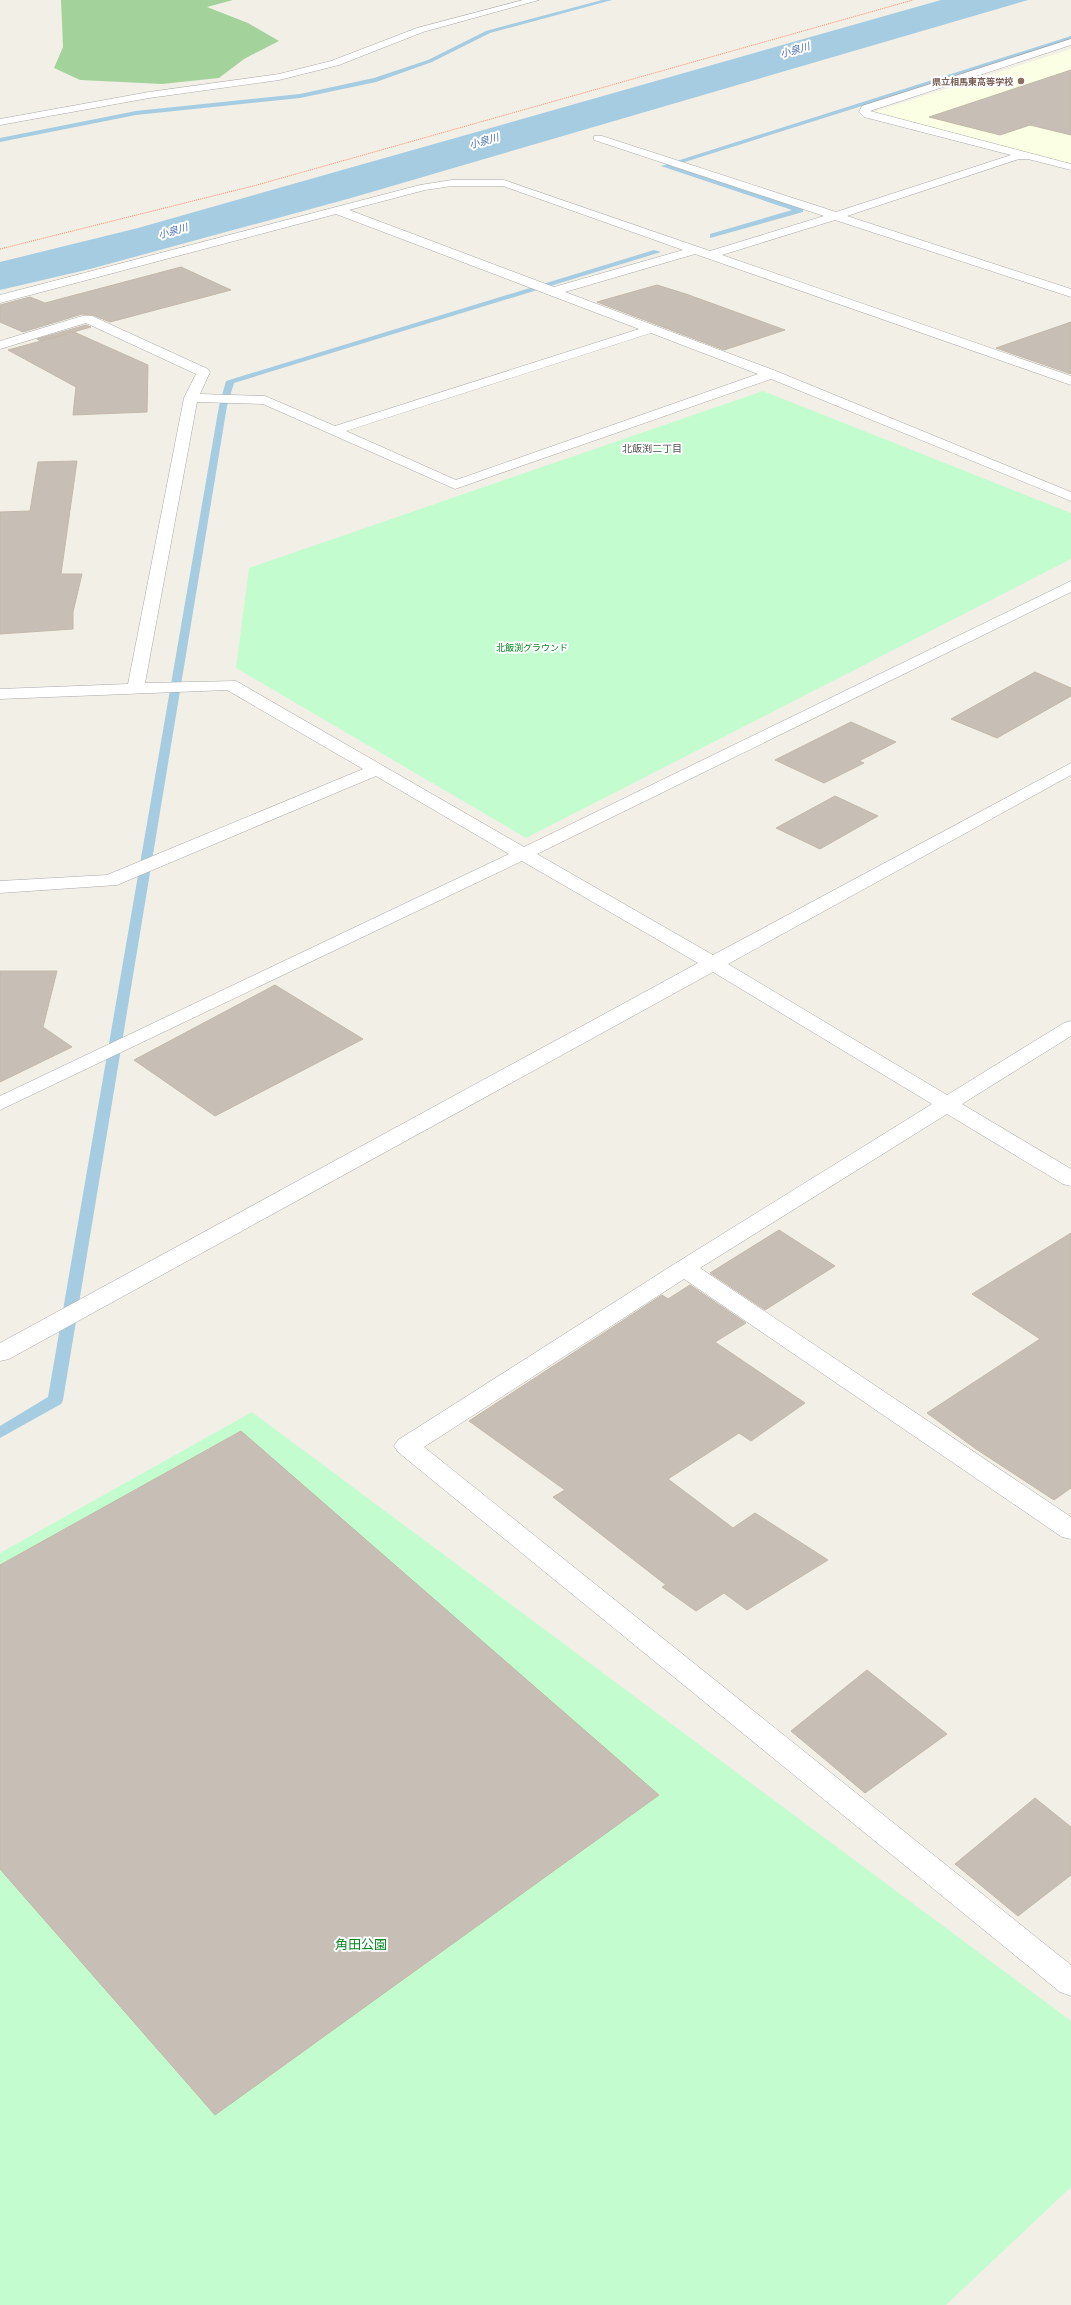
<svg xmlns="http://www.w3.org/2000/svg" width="1071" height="2305" font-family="Quicksand,'Noto Sans JP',sans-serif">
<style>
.education{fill:#fbffe3}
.forest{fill:#a3d39a}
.park{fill:#c3fdcf}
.water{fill:#a5cce1}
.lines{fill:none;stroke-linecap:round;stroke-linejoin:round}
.stream{fill:#a5cce1;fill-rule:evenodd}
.building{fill:#c7bfb6;stroke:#c4b8a8}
.minor-casing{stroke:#a8a8a8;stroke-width:1}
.path{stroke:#ff8d6b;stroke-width:1;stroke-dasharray:1 1;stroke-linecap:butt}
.minor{fill:#fff;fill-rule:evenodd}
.education-dot{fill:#8d6e63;stroke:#fff;stroke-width:1.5}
.labels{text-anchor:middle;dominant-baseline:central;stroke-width:4;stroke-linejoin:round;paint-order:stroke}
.far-education-label{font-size:9px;font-weight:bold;fill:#785e54;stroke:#fff;text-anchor:end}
.far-park-label{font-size:9px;fill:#058821;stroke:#fff}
.far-water-label{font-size:10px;font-style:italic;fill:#4670b7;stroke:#fff}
.far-neighbourhood-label{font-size:10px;fill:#545454;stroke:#fff}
.near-park-label{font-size:13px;fill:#058821;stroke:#fff}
</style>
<rect width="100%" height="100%" fill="#f2efe7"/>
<!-- education -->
<path class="education" d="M1071 49V165L870 113Z"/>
<!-- forest -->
<path class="forest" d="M61 0H233L207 7 248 23 279 41 244 59 219 78 162 84 80 80 54 68 63 47Z"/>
<!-- park -->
<g class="park">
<path d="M763 391 1071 513V559L526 838 236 668 249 568Z"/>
<path d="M252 1412 1071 2021V2187L946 2305H0V1553Z"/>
</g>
<!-- water -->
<path class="water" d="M941 0H1028L351 198 90 269 0 290V262L138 228Z"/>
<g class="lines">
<!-- stream -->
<g class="stream">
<path d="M602 0H612L490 33 432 62 376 82 300 98 136 115 0 142V138L136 111 300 94 374 78 428 60 486 31Z"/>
<path d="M1071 36V40L672 166 803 208V212L710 238V234L792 210 661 166Z"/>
<path d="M654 250 661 252 234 383 227 406 63 1400 61 1404 0 1438V1426L48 1397 219 406 226 381Z"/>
</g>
</g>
<!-- building -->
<g class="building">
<path d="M1071 70V135L1030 125 1000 135 929 117Z"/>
<path d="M181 267 231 290 110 322 93 315 82 314 23 332 0 322V305L30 297 45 303Z"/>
<path d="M657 285 686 294 785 330 724 350 597 302Z"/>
<path d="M1071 322V374L996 348Z"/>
<path d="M86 325 91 327 41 341 37 339Z"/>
<path d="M74 332 148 365 147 412 73 415 76 387 8 350Z"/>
<path d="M77 461 61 574H82L73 612V629L0 634V512L30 511 38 462Z"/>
<path d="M1035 672 1071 688V696L997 738 951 719Z"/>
<path d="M851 722 896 742 859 761 864 763 824 783 775 760Z"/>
<path d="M835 796 878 816 820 849 776 828Z"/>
<path d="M0 971H57L43 1027 72 1047 0 1082Z"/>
<path d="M275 985 363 1039 215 1116 134 1060Z"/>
<path d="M779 1230 835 1266 765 1310 710 1273Z"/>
<path d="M1071 1233V1488L1054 1500 976 1449 927 1413 1040 1339 972 1294Z"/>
<path d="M690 1285 746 1323 715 1342 805 1403 751 1441 739 1433 668 1479 733 1528 755 1513 828 1560 747 1610 724 1593 696 1611 662 1587 666 1585 553 1497 565 1490 469 1421 662 1295 668 1299Z"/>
<path d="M241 1431 659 1795 215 2115 0 1869V1565Z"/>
<path d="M867 1670 947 1734 865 1793 791 1731Z"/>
<path d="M1035 1798 1071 1827V1875L1018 1916 955 1864Z"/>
</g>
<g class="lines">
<!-- minor casing -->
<g class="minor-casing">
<g id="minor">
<path d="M523 0H539L423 32 339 65 279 80 149 98 0 125V119L149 92 279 74 331 61 417 28Z"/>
<path d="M1071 39V45L870 111 1071 164V170L1028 159H1019L847 216 1071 289V297L835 220 722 255 1071 376V385L695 254 565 292 776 371 1071 492V501L771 379 455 489 263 404 197 402 145 683 236 681 524 847 1071 581V592L537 854 713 955 1071 763V775L728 964 947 1095 1064 1023 1071 1021V1036L962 1104 1071 1169V1186L1063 1184 947 1114 700 1268 1071 1517V1539L1062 1537 684 1279 424 1447 1071 1965V1996L1060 1992 398 1452 394 1446 398 1440 676 1263 932 1104 713 972 9 1359 0 1361V1343L698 963 522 861 0 1110V1096L509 854 376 776 117 885 0 893V881L107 875 363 769 227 690 0 699V689L128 684 184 398 196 374 86 323 0 349V341L82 316H92L208 369 210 372 200 394 265 396 335 426 639 329 336 214 0 303V295L420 185 452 180H504L710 251 824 216 594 140V136H602L836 212 1011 155 864 117 859 112 862 106ZM452 186H503L683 250 554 287 349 210 425 190ZM651 333 758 374 456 480 346 431Z"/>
</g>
</g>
<!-- path -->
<path class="path" d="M0 249 257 185 913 0"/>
<!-- minor -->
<use href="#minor" class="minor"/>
</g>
<!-- markers -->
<circle class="education-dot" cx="1021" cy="81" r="4"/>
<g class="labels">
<!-- far-education labels -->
<g class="far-education-label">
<text x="1013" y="81">県立相馬東高等学校</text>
</g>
<!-- far-park labels -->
<g class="far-park-label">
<text x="532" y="647">北飯渕グラウンド</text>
</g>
<!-- far-water labels -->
<g class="far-water-label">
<text transform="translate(795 50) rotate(-16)">小泉川</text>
<text transform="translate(484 141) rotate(-16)">小泉川</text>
<text transform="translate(173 231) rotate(-16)">小泉川</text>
</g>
<!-- far-neighbourhood labels -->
<g class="far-neighbourhood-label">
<text x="652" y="448">北飯渕二丁目</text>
</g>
<!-- near-park labels -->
<g class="near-park-label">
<text x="361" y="1944">角田公園</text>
</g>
</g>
</svg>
